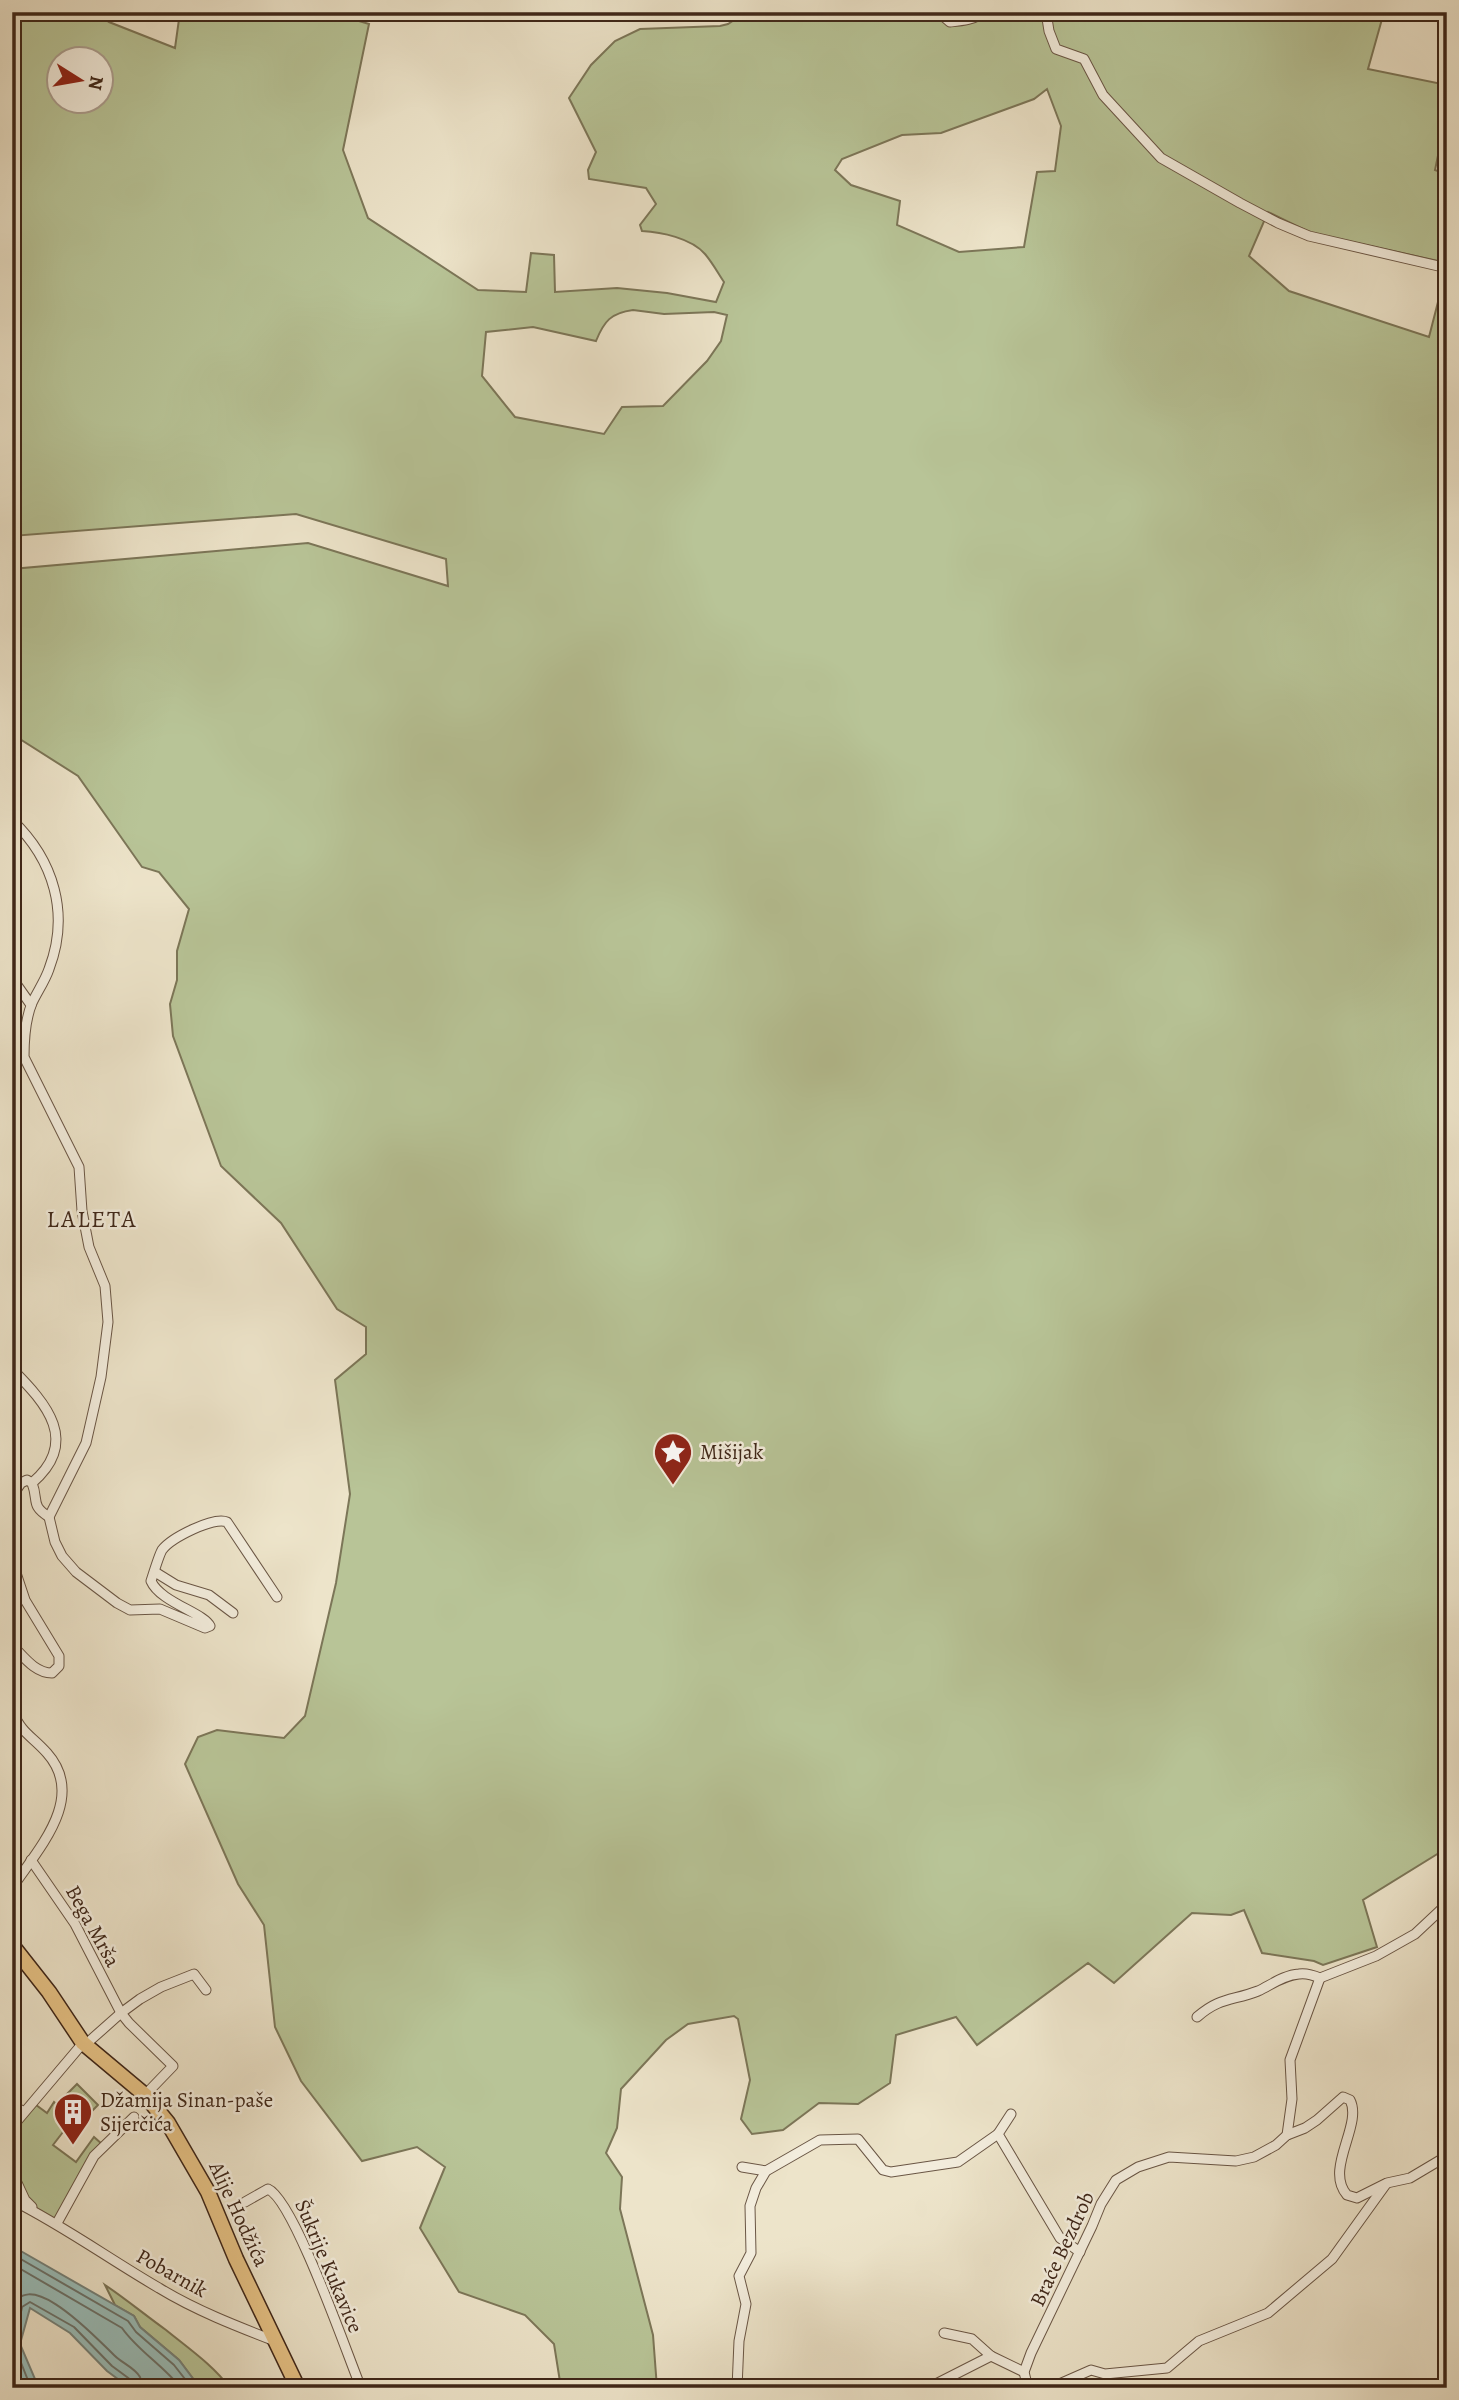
<svg xmlns="http://www.w3.org/2000/svg" width="1459" height="2400" font-family="Alegreya,serif">
<style>
.green{fill:#b8c497;stroke:#7c7658;stroke-width:2;fill-rule:evenodd}
.water{fill:#9abeba;stroke:#76827a;stroke-width:2}
.lines{fill:none;stroke-linecap:round;stroke-linejoin:round}
.shore{stroke:#6c726a;stroke-width:2}
.street-casing{stroke:#6a5645;stroke-width:11}
.primary-casing{stroke:#3f2719;stroke-width:17}
.street{stroke:#f3eddd;stroke-width:9}
.primary{stroke:#e6c285;stroke-width:14}
.labels{text-anchor:middle;dominant-baseline:central;stroke-width:5;stroke-linejoin:round;paint-order:stroke}
.poi-label{font-size:21px;fill:#3f2719;stroke:#f3eddd;text-anchor:start}
.street-label{font-size:21px;fill:#3f2719;stroke:#f3eddd}
.quarter-label{font-size:24px;letter-spacing:2px;fill:#3f2719;stroke:#f3eddd}
</style>
<rect width="100%" height="100%" fill="#ede4ca"/>
<filter id="stains"><feTurbulence type="fractalNoise" baseFrequency=".00286" numOctaves="4"/><feColorMatrix values="0 0 0 0 .2 0 0 0 0 .09 0 0 0 0 .02 0 0 0 .5 -.17"/></filter>
<radialGradient id="worn" r=".72"><stop offset=".6" stop-color="#630" stop-opacity="0"/><stop offset="1" stop-color="#630" stop-opacity=".3"/></radialGradient>
<!-- green -->
<g class="green">
<path d="M12 12H95L109 22 175 48 180 12H329L369 24 343 150 368 218 478 290 526 292 531 253 554 255 555 292 617 288 667 293 716 302 724 282C718 273 712 262 705 254 691 238 661 232 642 231L640 225 656 204 646 188 589 179 588 170 596 152 569 98 591 65 615 41 640 29 720 26 728 24 737 18V12H1384L1368 69 1447 85V112L1435 170 1447 174V263L1311 233 1268 212 1249 256 1289 291 1429 337 1447 267V1848L1363 1900 1377 1947 1323 1965 1314 1961 1262 1953 1244 1910 1231 1915 1192 1913 1114 1983 1088 1963 977 2045 956 2017 896 2035 890 2083 858 2104 819 2103 783 2130 752 2134 741 2119 750 2080 738 2019 734 2016 688 2024 666 2040 621 2089 617 2128 606 2153 622 2177 620 2209 653 2335 657 2388H561L554 2344 525 2315 459 2292 420 2228 445 2167 417 2147 362 2161 301 2081 275 2027 264 1925 238 1884 185 1764 198 1737 217 1730 284 1738 305 1716 336 1583 350 1494 335 1380 366 1354V1327L337 1309 281 1223 221 1166 173 1036 170 1004 177 980V951L189 909 159 872 142 867 78 776 12 734V569L308 543 448 586 446 559 296 514 12 536ZM60 60H102V102H60ZM1047 89 1061 126 1055 171 1037 172 1024 247 959 252 897 225 900 201 851 185 835 170 842 159 902 135 941 133 1034 99ZM633 310 664 314 714 312 727 315 721 341 707 361 663 406 622 407 604 434 515 417 482 376 486 332 533 327 596 341C604 321 611 313 633 310Z"/>
<path d="M77 2084 98 2105 82 2121 60 2101Z"/>
<path d="M32 2102 47 2113 54 2102 73 2119 53 2145 76 2162 94 2137 103 2145 56 2222 35 2211 12 2172V2127Z"/>
<path d="M105 2285C126 2299 145 2315 166 2330 188 2348 213 2365 230 2388H200L179 2360 140 2327 134 2316 115 2305Z"/>
</g>
<!-- water -->
<path class="water" d="M12 2246 134 2316 140 2327 179 2360 200 2388H130L107 2371 70 2333 30 2308 20 2344 38 2386 12 2388Z"/>
<g class="lines">
<!-- shore -->
<g class="shore">
<path d="M12 2254 128 2321 136 2332 174 2365 192 2388"/>
<path d="M12 2264 122 2328C138 2351 163 2365 181 2388"/>
<path d="M12 2311C25 2260 99 2341 115 2356 122 2363 135 2368 140 2377 142 2382 142 2383 142 2388"/>
<path d="M31 2388 14 2345 22 2307 30 2302 74 2327 112 2366 131 2380 133 2388"/>
</g>
<!-- street casing -->
<g class="street-casing">
<g id="street">
<path d="M943 12V16L950 22C961 21 975 20 983 12"/>
<path d="M1046 12 1049 31 1056 49 1084 59 1103 95 1161 158 1240 203 1278 223 1309 236 1447 268"/>
<path d="M12 820C54 860 70 914 49 969 45 981 37 992 32 1003 25 1020 24 1039 24 1057L79 1167 82 1211 89 1247 105 1286 108 1322 101 1377 86 1443 49 1517C30 1505 39 1501 32 1483L27 1480 21 1483 12 1496"/>
<path d="M12 978 31 1005"/>
<path d="M12 1369C47 1404 80 1442 32 1483"/>
<path d="M49 1517 55 1542 62 1556 76 1572 117 1603 130 1610 160 1609 205 1628 210 1626C204 1613 160 1602 151 1581 153 1575 159 1555 162 1550 171 1538 214 1516 227 1522L277 1597"/>
<path d="M12 1561 25 1600 59 1656V1666L52 1673C35 1673 24 1657 12 1645"/>
<path d="M155 1572 176 1585 209 1595 233 1613"/>
<path d="M12 1711C23 1735 31 1735 47 1753 87 1798 38 1849 12 1888"/>
<path d="M31 1860 75 1924 121 2013 129 2023 173 2066 145 2095"/>
<path d="M1320 1978 1376 1956 1415 1934 1447 1904"/>
<path d="M1197 2017C1220 1997 1232 2001 1258 1991 1271 1985 1284 1975 1299 1974 1306 1973 1313 1975 1320 1978L1290 2060 1292 2099 1287 2135"/>
<path d="M85 2045 121 2013 140 1999 161 1987 194 1974 206 1990"/>
<path d="M12 2105 24 2112"/>
<path d="M1011 2114 998 2134 1060 2238 1080 2252"/>
<path d="M12 2127 83 2043"/>
<path d="M742 2167 766 2171"/>
<path d="M12 2172 25 2200 32 2207"/>
<path d="M12 2200C64 2226 109 2259 159 2288 195 2310 236 2326 275 2341"/>
<path d="M245 2202 268 2189C294 2200 347 2354 361 2388"/>
<path d="M57 2223 94 2156 134 2117"/>
<path d="M944 2333 972 2339 991 2356 1024 2372"/>
<path d="M737 2388 739 2341 746 2304 739 2276 751 2253 750 2206 756 2188 766 2171 820 2140 858 2139 883 2170 891 2172 958 2162 998 2134"/>
<path d="M928 2388 991 2356"/>
<path d="M1025 2388 1026 2380 1024 2372 1031 2353 1092 2226 1101 2204 1116 2180 1138 2167 1169 2157 1236 2161 1254 2157 1276 2145 1287 2135 1305 2128 1317 2120 1343 2097 1350 2100C1363 2125 1324 2169 1347 2195L1357 2198 1387 2183 1410 2178 1447 2156"/>
<path d="M1050 2388 1091 2370 1105 2374 1167 2368 1199 2341 1268 2313 1332 2259 1386 2184"/>
</g>
</g>
<!-- primary casing -->
<g class="primary-casing">
<path id="primary" d="M12 1945 49 1992 83 2043 145 2095 168 2123 208 2192 236 2259 298 2388"/>
</g>
<!-- street -->
<use href="#street" class="street"/>
<!-- primary -->
<use href="#primary" class="primary"/>
</g>
<!-- icons -->
<defs>
<g id="sight-pin" transform="scale(2.0125)"><path d="M0 17L-7.5 6A9.5 9.5 0 1 1 7.5 6Z" fill="#8f2418" stroke="#f3eddd"/><path d="M0-6L1.8-2.2L6-1.7L2.9 1.2L3.7 5.4L0 3.3L-3.7 5.4L-2.9 1.2L-6-1.7L-1.8-2.2Z" fill="#fff"/></g>
<g id="building-pin" transform="scale(2.0125)"><path d="M0 17L-7.5 6A9.5 9.5 0 1 1 7.5 6Z" fill="#8f2418" stroke="#f3eddd"/><path d="M-4-6H4V6H1V3H-1V6H-4ZM-2.5-4.3h1.7v1.8h-1.7ZM.8-4.3h1.7v1.8H.8ZM-2.5-1h1.7V.8h-1.7ZM.8-1h1.7V.8H.8Z" fill="#fff"/></g>
</defs>
<g fill-rule="evenodd">
<use href="#sight-pin" x="673" y="1452"/>
<use href="#building-pin" x="73" y="2112"/>
</g>
<g class="labels">
<!-- poi labels -->
<g class="poi-label">
<text x="700" y="1452">Mišijak</text>
<text x="100" y="2100">Džamija Sinan-paše<tspan x="100" dy="24">Sijerčića</tspan></text>
</g>
<!-- street labels -->
<g class="street-label">
<text transform="translate(93 1926) rotate(61)">Bega Mrša</text>
<text transform="translate(239 2214) rotate(65)">Alije Hodžića</text>
<text transform="translate(1062 2249) rotate(-65)">Braće Bezdrob</text>
<text transform="translate(329 2266) rotate(67)">Šukrije Kukavice</text>
<text transform="translate(172 2273) rotate(29)">Pobarnik</text>
</g>
<!-- quarter labels -->
<g class="quarter-label">
<text x="92" y="1219">LALETA</text>
</g>
</g>
<!-- margin -->
<rect width="1459" height="2400" fill="none" stroke="#ede4ca" stroke-width="42"/>
<rect x="14" y="14" width="1431" height="2372" fill="none" stroke="#3f2719" stroke-width="3.5"/>
<rect x="21" y="21" width="1417" height="2358" fill="none" stroke="#3f2719" stroke-width="2"/>
<!-- north arrow -->
<g transform="translate(80 80) rotate(101)"><circle r="33" fill="#f3eddd" stroke="#ab9e8f" stroke-width="2"/>
<path d="M0-5L12 26L0 18L-12 26Z" fill="#8f2418"/>
<text y="-10" font-size="19" font-weight="bold" text-anchor="middle" fill="#3f2719">N</text>
</g>
<rect width="100%" height="100%" filter="url(#stains)"/>
<rect width="100%" height="100%" fill="url(#worn)"/>
</svg>
